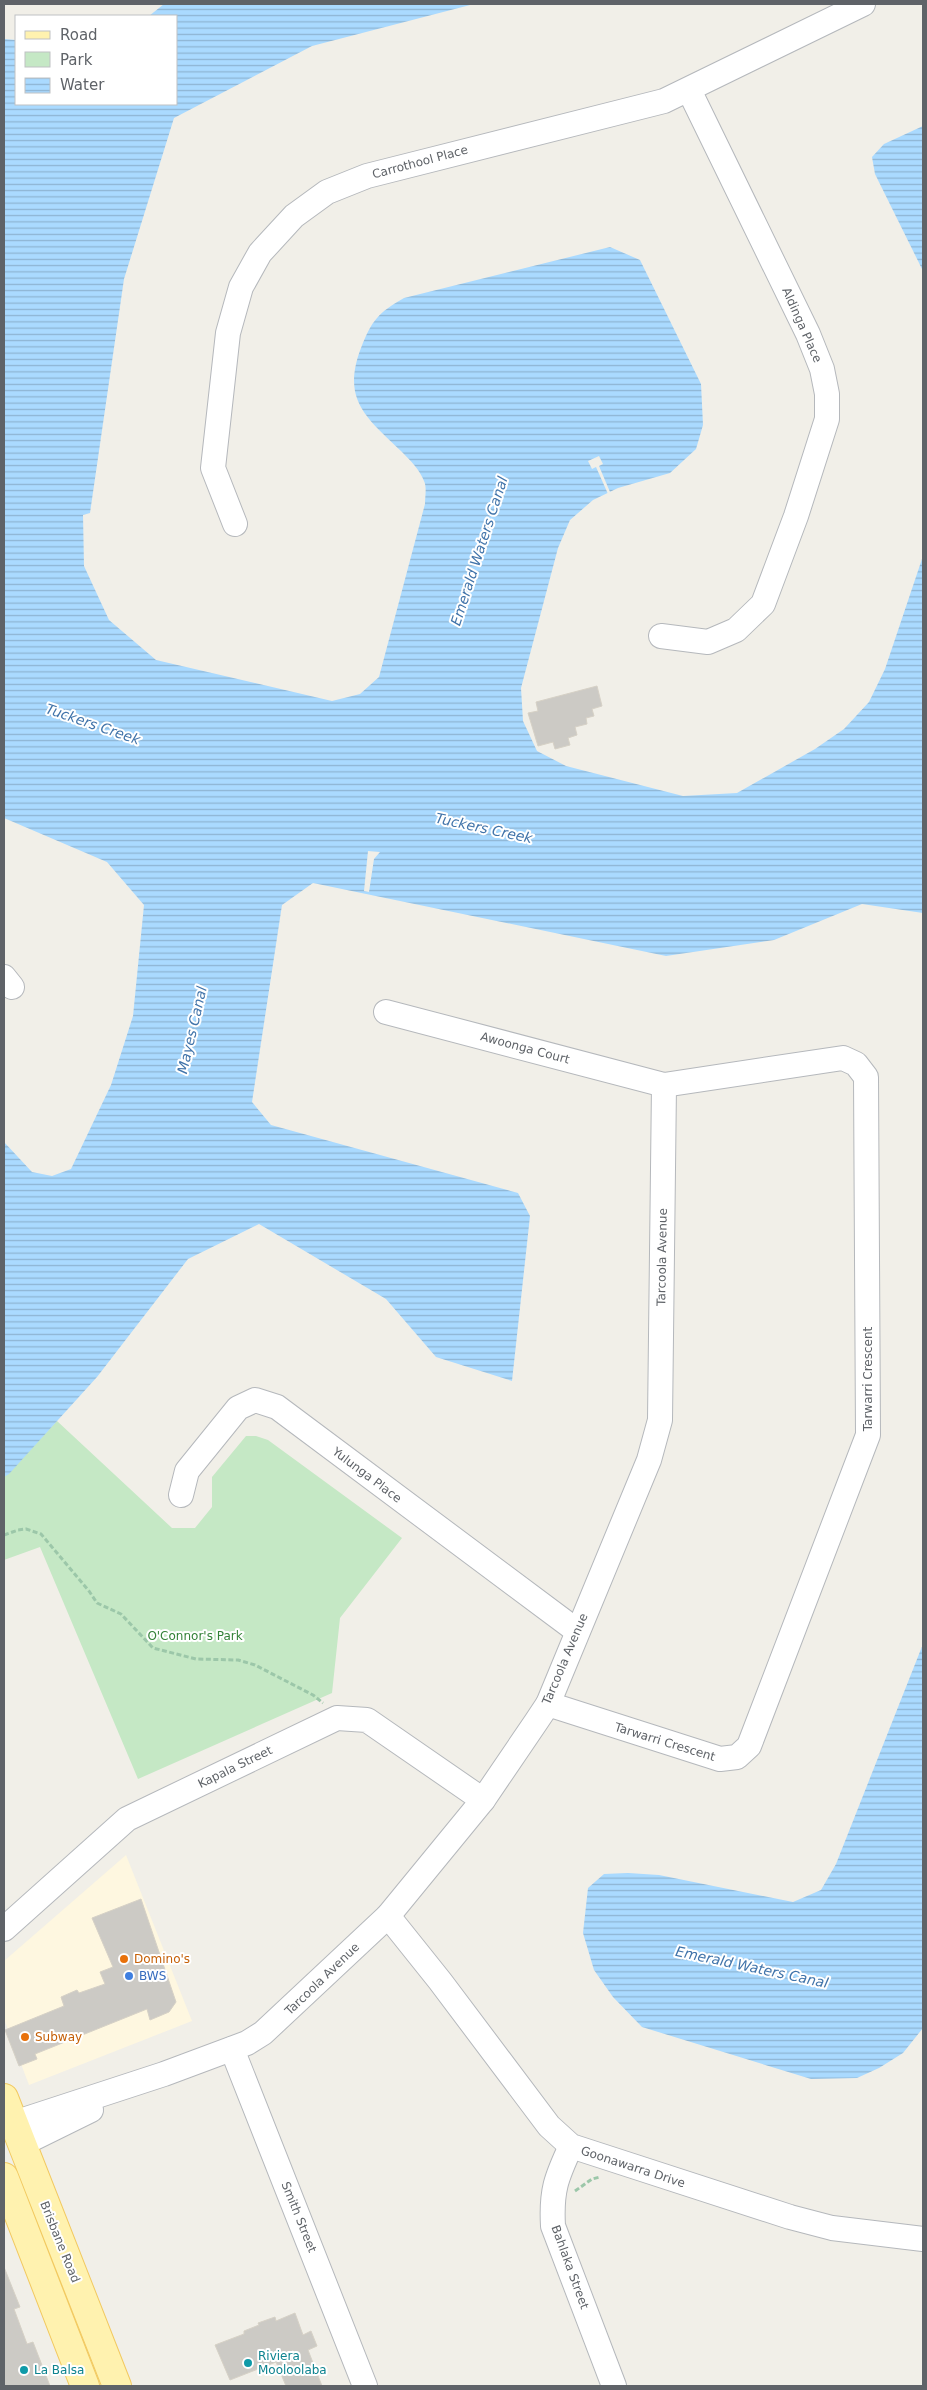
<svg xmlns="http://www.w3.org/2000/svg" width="927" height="2390" font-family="'DejaVu Sans',sans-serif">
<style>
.commercial{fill:#fef7e0}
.park{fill:#c5e8c5}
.water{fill:url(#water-rules)}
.pier{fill:#f1efe8}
.building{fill:#cccac5;stroke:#d6d1c6}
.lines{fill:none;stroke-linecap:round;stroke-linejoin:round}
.minor-casing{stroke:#b5b8bc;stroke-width:26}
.major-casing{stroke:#f2c960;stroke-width:30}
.path{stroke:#9cc7a9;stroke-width:3;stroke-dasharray:5 2.5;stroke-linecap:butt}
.minor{stroke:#fff;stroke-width:24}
.major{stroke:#fff2af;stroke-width:28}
.food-dot{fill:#e8710a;stroke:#fff;stroke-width:2}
.shop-dot{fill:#3f7fe0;stroke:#fff;stroke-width:2}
.culture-dot{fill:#0f9aa8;stroke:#fff;stroke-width:2}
.labels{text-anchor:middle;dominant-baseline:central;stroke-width:4;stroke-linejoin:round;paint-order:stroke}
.street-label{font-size:12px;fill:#5f6368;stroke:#fff}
.park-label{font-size:12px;fill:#348238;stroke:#fff}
.food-label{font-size:12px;fill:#c56008;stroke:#fff;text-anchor:start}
.shop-label{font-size:12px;fill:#366cbe;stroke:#fff;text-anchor:start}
.culture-label{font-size:12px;fill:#0d838f;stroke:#fff;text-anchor:start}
.water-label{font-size:14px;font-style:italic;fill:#4174aa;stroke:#fff}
</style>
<defs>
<pattern id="water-rules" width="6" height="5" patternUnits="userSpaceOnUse" patternTransform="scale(1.25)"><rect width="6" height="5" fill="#aadaff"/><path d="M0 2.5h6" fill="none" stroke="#8eb4d2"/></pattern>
</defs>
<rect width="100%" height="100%" fill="#f1efe8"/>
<!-- commercial -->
<path class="commercial" d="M126 1855 192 2021 29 2085 4 2019V1961Z"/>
<!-- park -->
<path class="park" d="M57 1421 172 1528H195L212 1507V1477L246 1436H256L268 1440 402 1538 340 1618 332 1693 138 1779 40 1547 4 1560V1477Z"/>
<!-- water -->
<g class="water">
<path d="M164 4H474L312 46 174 118 124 279 90 513 83 515 84 566 109 620 156 660 332 701 360 694 379 677 425 504C425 497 427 487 424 481 420 470 410 460 401 451 367 418 341 400 361 348 372 320 378 313 404 298L610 247 640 260 701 384 703 425 696 449 670 473 618 488 593 500 570 520 558 548 521 688 523 721 537 751 566 766 683 796 737 793 815 749 844 729 869 702 885 669 923 556V913L862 904 774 940 666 956 313 883 282 905 252 1102 271 1125 518 1193 530 1216 512 1381 436 1357 386 1299 259 1224 188 1259 97 1377 9 1474 4 1477V1142L32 1172 52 1176 71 1169 111 1085 133 1016 144 905 107 862 4 818V39L16 40V104H176V16H149Z"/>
<path d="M923 126V271L875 174 872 157 884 144Z"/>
<path d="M923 1644V2028L903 2053 879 2068 857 2078 811 2079 642 2027 613 1997 594 1970 583 1933 588 1888 604 1874 628 1873 659 1875 793 1902 821 1890 836 1864Z"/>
</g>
<!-- pier -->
<g class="pier">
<path d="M599 456 603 464 599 466 610 492 608 494 596 467 592 469 588 461Z"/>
<path d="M368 851 380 852 374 859 369 892 364 891Z"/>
</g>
<!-- building -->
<g class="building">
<path d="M597 686 602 706 592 709 594 716 586 718 587 724 575 727 577 735 568 738 570 745 555 749 553 742 538 746 528 713 538 711 536 702Z"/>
<path d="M141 1899 176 2002 169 2012 150 2020 147 2009 35 2054 37 2059 19 2066 5 2030 64 2006 61 1997 77 1990 79 1993 105 1984 100 1972 113 1967 92 1918Z"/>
<path d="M4 2267 20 2307 14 2309 27 2344 33 2342 50 2386H4Z"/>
<path d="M295 2313 303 2335 311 2331 317 2346 308 2350 322 2386H286L276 2362 230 2380 215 2345 244 2334V2331L259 2325 258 2323 275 2317 276 2321Z"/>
</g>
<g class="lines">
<!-- minor casing -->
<g class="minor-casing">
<g id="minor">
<path d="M235 524 213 468 228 333 241 287 260 253 294 216 327 192 367 176 664 101 863 4"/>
<path d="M661 636 708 642 736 630 763 604 796 516 827 419V394L822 369 808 334 689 90"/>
<path d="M4 977 12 987"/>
<path d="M386 1012 664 1085 843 1058 856 1064 866 1077 868 1435 749 1746 737 1757 720 1759 548 1704"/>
<path d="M181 1495 187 1471 238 1408 255 1400 277 1407 577 1631"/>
<path d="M388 1916 440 1981 549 2126 571 2146 790 2217 832 2228 923 2239"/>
<path d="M4 1929 127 1819 337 1718 367 1720 483 1800"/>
<path d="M232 2049 365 2386"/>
<path d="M14 2123 164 2074 247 2043 263 2033 388 1916 483 1800 536 1722 548 1704 649 1460 660 1420 664 1085"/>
<path d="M22 2144 91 2110"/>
<path d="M571 2146C556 2178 551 2191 553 2226L614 2386"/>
</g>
</g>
<!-- major casing -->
<g class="major-casing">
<g id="major">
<path d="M4 2098 117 2386"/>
<path d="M4 2177 85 2386"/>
</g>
</g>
<!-- path -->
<g class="path">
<path d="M4 1535 18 1530 26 1529 41 1534 89 1591 97 1603 121 1614 153 1648 196 1659 238 1660 255 1665 313 1695 323 1703"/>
<path d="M575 2191 592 2179 600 2177"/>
</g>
<!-- minor -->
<use href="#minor" class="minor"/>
<!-- major -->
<use href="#major" class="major"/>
</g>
<!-- markers -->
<g class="food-dot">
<circle cx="124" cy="1959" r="5"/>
<circle cx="25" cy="2037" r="5"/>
</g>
<circle class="shop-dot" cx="129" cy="1976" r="5"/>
<g class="culture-dot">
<circle cx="248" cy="2363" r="5"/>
<circle cx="24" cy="2370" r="5"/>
</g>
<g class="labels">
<!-- street labels -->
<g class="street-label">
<text transform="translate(420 162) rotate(-15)">Carrothool Place</text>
<text transform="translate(802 325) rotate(66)">Aldinga Place</text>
<text transform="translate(525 1048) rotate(15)">Awoonga Court</text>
<text transform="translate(662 1257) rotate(-89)">Tarcoola Avenue</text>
<text transform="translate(868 1379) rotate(-90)">Tarwarri Crescent</text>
<text transform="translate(367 1475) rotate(37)">Yulunga Place</text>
<text transform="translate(565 1659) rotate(-67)">Tarcoola Avenue</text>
<text transform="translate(665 1742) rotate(17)">Tarwarri Crescent</text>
<text transform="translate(235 1767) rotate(-26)">Kapala Street</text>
<text transform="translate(322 1979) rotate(-44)">Tarcoola Avenue</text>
<text transform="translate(633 2167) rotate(18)">Goonawarra Drive</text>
<text transform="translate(299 2217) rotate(68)">Smith Street</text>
<text transform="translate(60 2242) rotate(68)">Brisbane Road</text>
<text transform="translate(570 2267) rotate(70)">Bahlaka Street</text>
</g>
<!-- park labels -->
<g class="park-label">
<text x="195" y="1636">O'Connor's Park</text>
</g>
<!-- food labels -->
<g class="food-label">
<text x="134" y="1959">Domino's</text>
<text x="35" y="2037">Subway</text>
</g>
<!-- shop labels -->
<g class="shop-label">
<text x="139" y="1976">BWS</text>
</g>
<!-- culture labels -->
<g class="culture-label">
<text x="258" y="2356">Riviera<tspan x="258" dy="14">Mooloolaba</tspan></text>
<text x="34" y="2370">La Balsa</text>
</g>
<!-- water labels -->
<g class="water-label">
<text transform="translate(479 551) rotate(-72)">Emerald Waters Canal</text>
<text transform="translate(93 724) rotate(19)">Tuckers Creek</text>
<text transform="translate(484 828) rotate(12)">Tuckers Creek</text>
<text transform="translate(192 1030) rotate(-77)">Mayes Canal</text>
<text transform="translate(752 1967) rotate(12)">Emerald Waters Canal</text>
</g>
</g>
<!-- border -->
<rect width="927" height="2390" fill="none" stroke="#5f6368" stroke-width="10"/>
<!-- legend -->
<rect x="15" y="15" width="162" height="90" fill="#ffffff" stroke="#bfc1c3"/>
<rect x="25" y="31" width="25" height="8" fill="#fff2af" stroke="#bfc1c3"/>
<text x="60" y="40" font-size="15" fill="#5f6368">Road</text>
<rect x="25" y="52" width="25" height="15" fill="#c5e8c5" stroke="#bfc1c3"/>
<text x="60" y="65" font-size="15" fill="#5f6368">Park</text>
<rect x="25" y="78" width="25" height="15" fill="url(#water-rules)" stroke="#bfc1c3"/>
<text x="60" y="90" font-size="15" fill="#5f6368">Water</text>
</svg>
